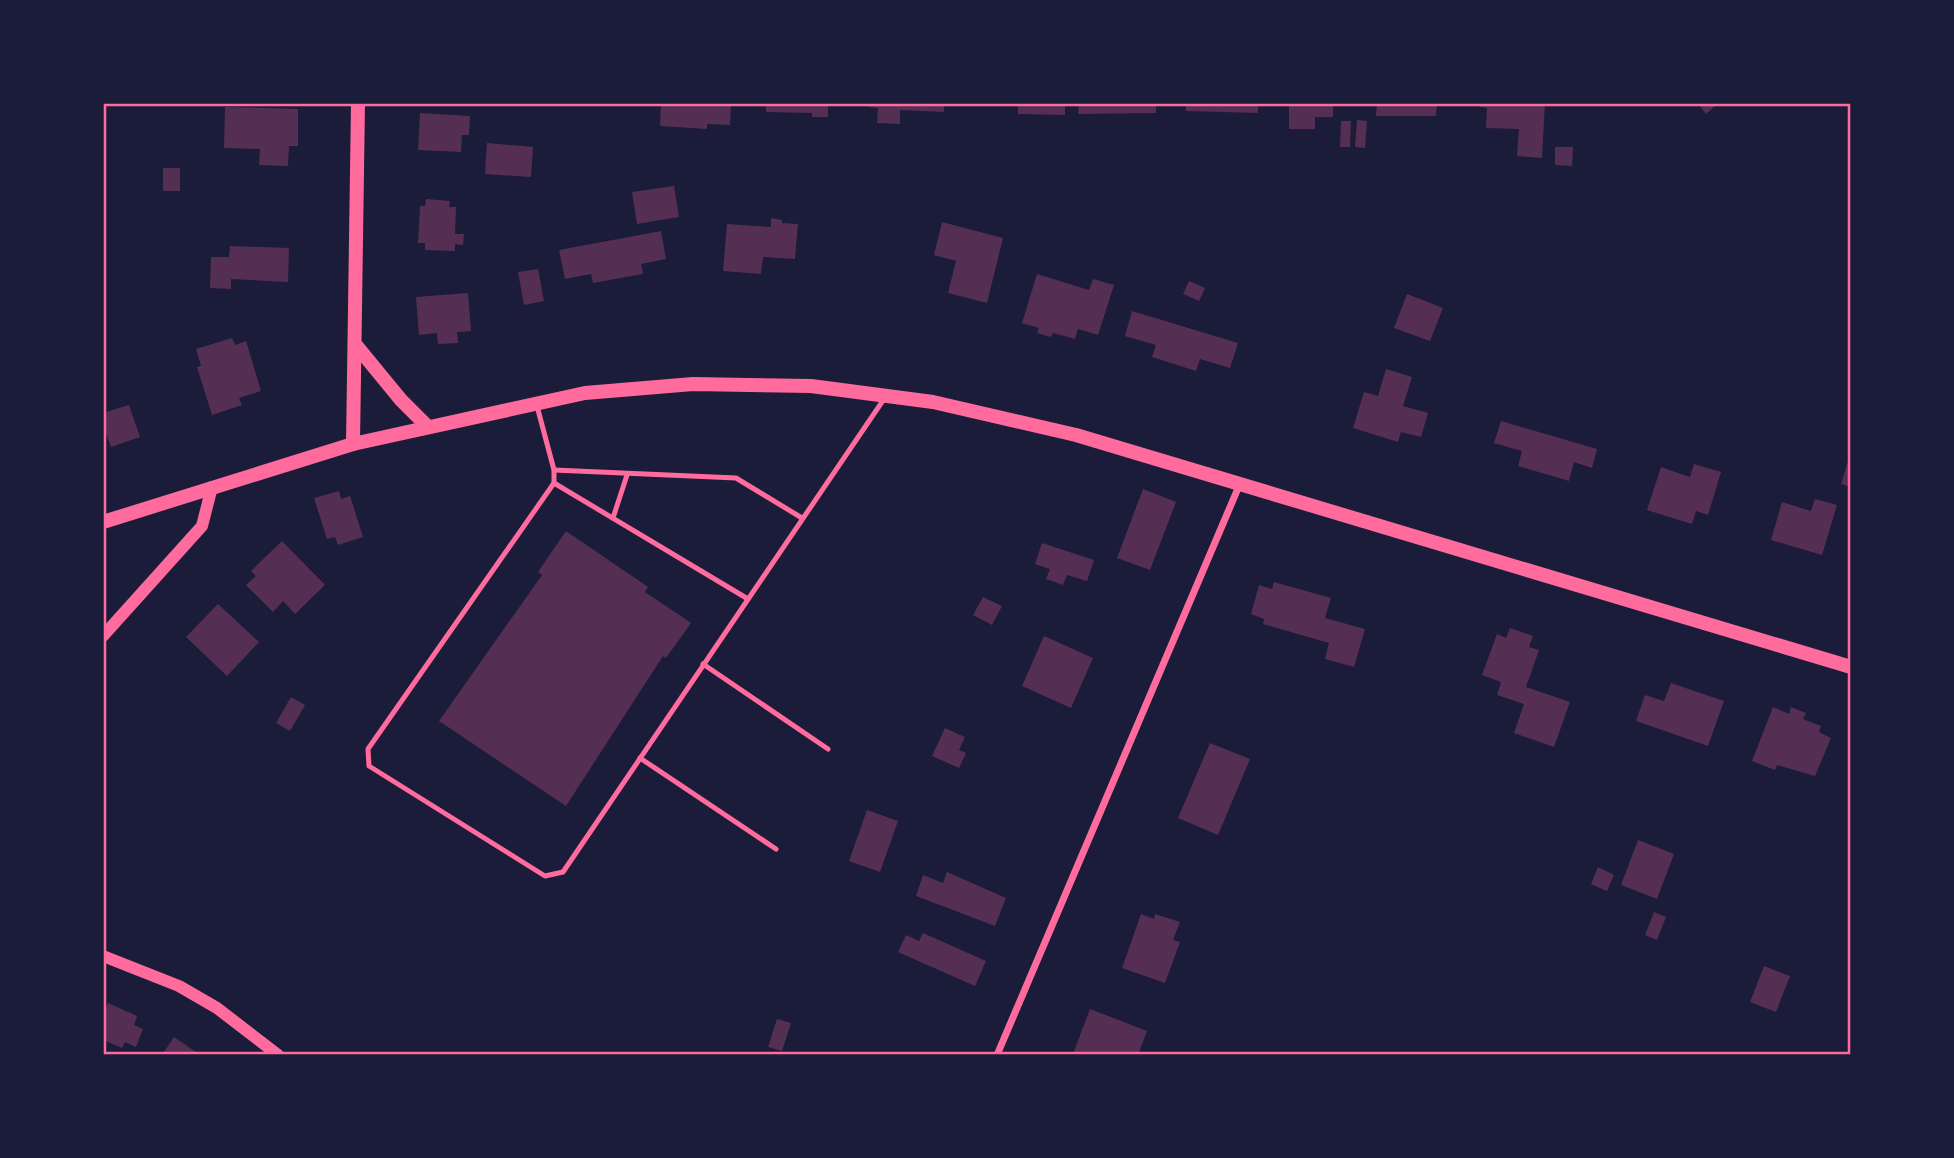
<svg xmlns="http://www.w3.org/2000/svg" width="1954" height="1158" font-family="'IBM Plex Sans',sans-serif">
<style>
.building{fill:#542f53}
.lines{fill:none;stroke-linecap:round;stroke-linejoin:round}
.service{stroke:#ff6b9d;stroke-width:5}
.minor{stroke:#ff6b9d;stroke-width:7}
.tertiary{stroke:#ff6b9d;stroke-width:12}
.secondary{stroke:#ff6b9d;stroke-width:14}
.neatline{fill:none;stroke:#ff6b9d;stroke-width:2.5}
</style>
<rect width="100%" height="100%" fill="#1b1b3a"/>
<!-- building -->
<g class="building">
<path d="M661 103H731L730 125 707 124V129L660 126Z"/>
<path d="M766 103H828V117H812V113L766 112Z"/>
<path d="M869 103H944V112L900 110V124L877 123 878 108 869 107Z"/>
<path d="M1018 103H1065V115L1018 114Z"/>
<path d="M1079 103H1156V113L1078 114Z"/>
<path d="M1186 103H1258V113L1186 111Z"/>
<path d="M1289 103H1333V117H1315V129H1289Z"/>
<path d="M1377 103H1437L1436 116H1376Z"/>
<path d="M1480 103H1545L1542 158 1517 156 1519 129 1486 128 1487 108 1480 107Z"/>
<path d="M1690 103H1713L1715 106 1706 114 1700 106Z"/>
<path d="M225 107 298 109V146H289L288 166 259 165 260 149 224 148Z"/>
<path d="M420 113 470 116 469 135H462L461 152 418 150Z"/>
<path d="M1357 120 1367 121 1365 148 1355 147Z"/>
<path d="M1341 121H1351L1350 147H1340Z"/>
<path d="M487 143 533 147 531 177 485 174Z"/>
<path d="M1555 147H1573L1572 166 1555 165Z"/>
<rect x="163" y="168" width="17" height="23"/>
<path d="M674 186 679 217 637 224 632 192Z"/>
<path d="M426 199 450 201 449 207H456L455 234H464L463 245 455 244V251L425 250V243H418L420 206H425Z"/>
<path d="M771 218 782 220V223L798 224 795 259 763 257 761 274 723 271 727 224 771 227Z"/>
<path d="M942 222 1003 238 987 303 948 293 956 261 934 255Z"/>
<path d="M661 231 666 259 641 264 643 274 593 283 591 274 565 279 559 250Z"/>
<path d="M230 246 289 248 288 282 231 279V289L210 288 211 257H229Z"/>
<path d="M538 269 544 301 524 305 518 272Z"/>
<path d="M1037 274 1089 290 1093 279 1114 285 1098 335 1078 329 1075 339 1053 333 1051 337 1037 333 1039 328 1022 323Z"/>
<path d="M1189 281 1205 288 1199 301 1183 294Z"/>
<path d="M468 293 471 331 457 332 458 343 438 344 437 333 419 335 416 297Z"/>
<path d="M1407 294 1443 308 1430 341 1394 328Z"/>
<path d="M1132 311 1238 343 1230 368 1200 359 1196 371 1152 357 1156 345 1125 336Z"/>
<path d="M232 338 235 345 246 341 261 391 239 398 242 405 212 415 197 367 201 366 196 349Z"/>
<path d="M1386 369 1412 377 1403 406 1428 413 1421 437 1401 432 1398 442 1353 428 1364 392 1378 396Z"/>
<path d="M129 405 140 437 111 447 103 425V413Z"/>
<path d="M1501 421 1597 449 1592 468 1574 462 1569 481 1518 466 1522 451 1494 443Z"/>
<path d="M1850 455H1851V487L1841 484Z"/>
<path d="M1694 464 1721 472 1708 515 1696 511 1692 524 1647 510 1661 467 1690 477Z"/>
<path d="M1143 489 1176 502 1150 570 1117 558Z"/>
<path d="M339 491 341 499 350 496 363 537 338 545 335 537 327 539 314 498Z"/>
<path d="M1815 499 1837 505 1822 555 1771 540 1782 502 1811 511Z"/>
<path d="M566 531 648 587 645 592 691 623 666 658 663 656 566 806 439 721 542 575 538 572Z"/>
<path d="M282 541 325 585 295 614 283 601 273 612 246 585 256 576 251 571Z"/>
<path d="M1042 543 1094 560 1087 581 1067 575 1063 585 1046 579 1050 569 1035 564Z"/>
<path d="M1274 582 1331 598 1325 618 1365 629 1354 667 1325 659 1329 643 1263 624 1264 619 1251 614 1259 585 1272 589Z"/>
<path d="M983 597 1002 606 992 625 973 615Z"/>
<path d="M218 604 259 642 227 676 186 637Z"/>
<path d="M1510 628 1533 636 1529 647 1539 650 1526 687 1570 702 1554 747 1514 733 1524 704 1497 695 1501 682 1482 675 1497 634 1506 638Z"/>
<path d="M1044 636 1093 658 1071 708 1022 686Z"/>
<path d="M1671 683 1724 701 1708 746 1636 721 1645 695 1664 701Z"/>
<path d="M291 697 305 705 290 731 276 723Z"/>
<path d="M1773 707 1789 714 1791 707 1806 713 1803 719 1821 726 1819 732 1831 738 1815 776 1777 765 1775 770 1752 761Z"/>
<path d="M945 728 965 737 959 750 966 753 959 768 932 756Z"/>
<path d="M1210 743 1250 759 1218 835 1178 818Z"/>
<path d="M867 810 898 821 880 872 849 861Z"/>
<path d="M1638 840 1674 854 1657 899 1621 885Z"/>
<path d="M1598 867 1614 875 1607 891 1591 884Z"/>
<path d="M947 872 1006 898 995 926 916 896 923 875 943 883Z"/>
<path d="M1654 912 1666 917 1657 940 1645 935Z"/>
<path d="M1141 914 1154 919 1155 914 1180 922 1173 940 1180 942 1165 983 1122 968Z"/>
<path d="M923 933 986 961 975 986 898 952 906 935 919 941Z"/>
<path d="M1764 966 1790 976 1776 1012 1750 1002Z"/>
<path d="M108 1003 137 1016 134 1025 143 1029 136 1047 125 1042 122 1048 103 1040V1014Z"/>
<path d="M1090 1009 1147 1031 1138 1055 1073 1054Z"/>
<path d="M777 1019 791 1023 782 1051 768 1047Z"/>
<path d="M174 1037 196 1052 194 1055H162Z"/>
</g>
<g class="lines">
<!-- service -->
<g class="service">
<path d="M537 406 554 470V483L368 749 369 766 545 876 563 872 884 399"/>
<path d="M554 470 736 478 802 518"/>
<path d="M554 483 748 599"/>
<path d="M613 518 627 475"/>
<path d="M703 664 828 749"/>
<path d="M640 758 776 849"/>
</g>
<!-- minor -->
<path class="minor" d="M997 1055 1239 486"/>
<!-- tertiary -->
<g class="tertiary">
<path d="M103 636 202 526 212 487"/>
<path d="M103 956 179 986 217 1008 278 1055"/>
</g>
<!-- secondary -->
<g class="secondary">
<path d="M355 344 401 400 428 427"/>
<path d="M353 444 358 103"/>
<path d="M103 522 353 444 585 393 693 384 811 386 933 402 1076 435 1851 667"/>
</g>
</g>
<!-- border -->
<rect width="1954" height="1158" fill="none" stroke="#1b1b3a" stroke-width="210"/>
<rect x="105" y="105" width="1744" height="948" class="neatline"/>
</svg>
